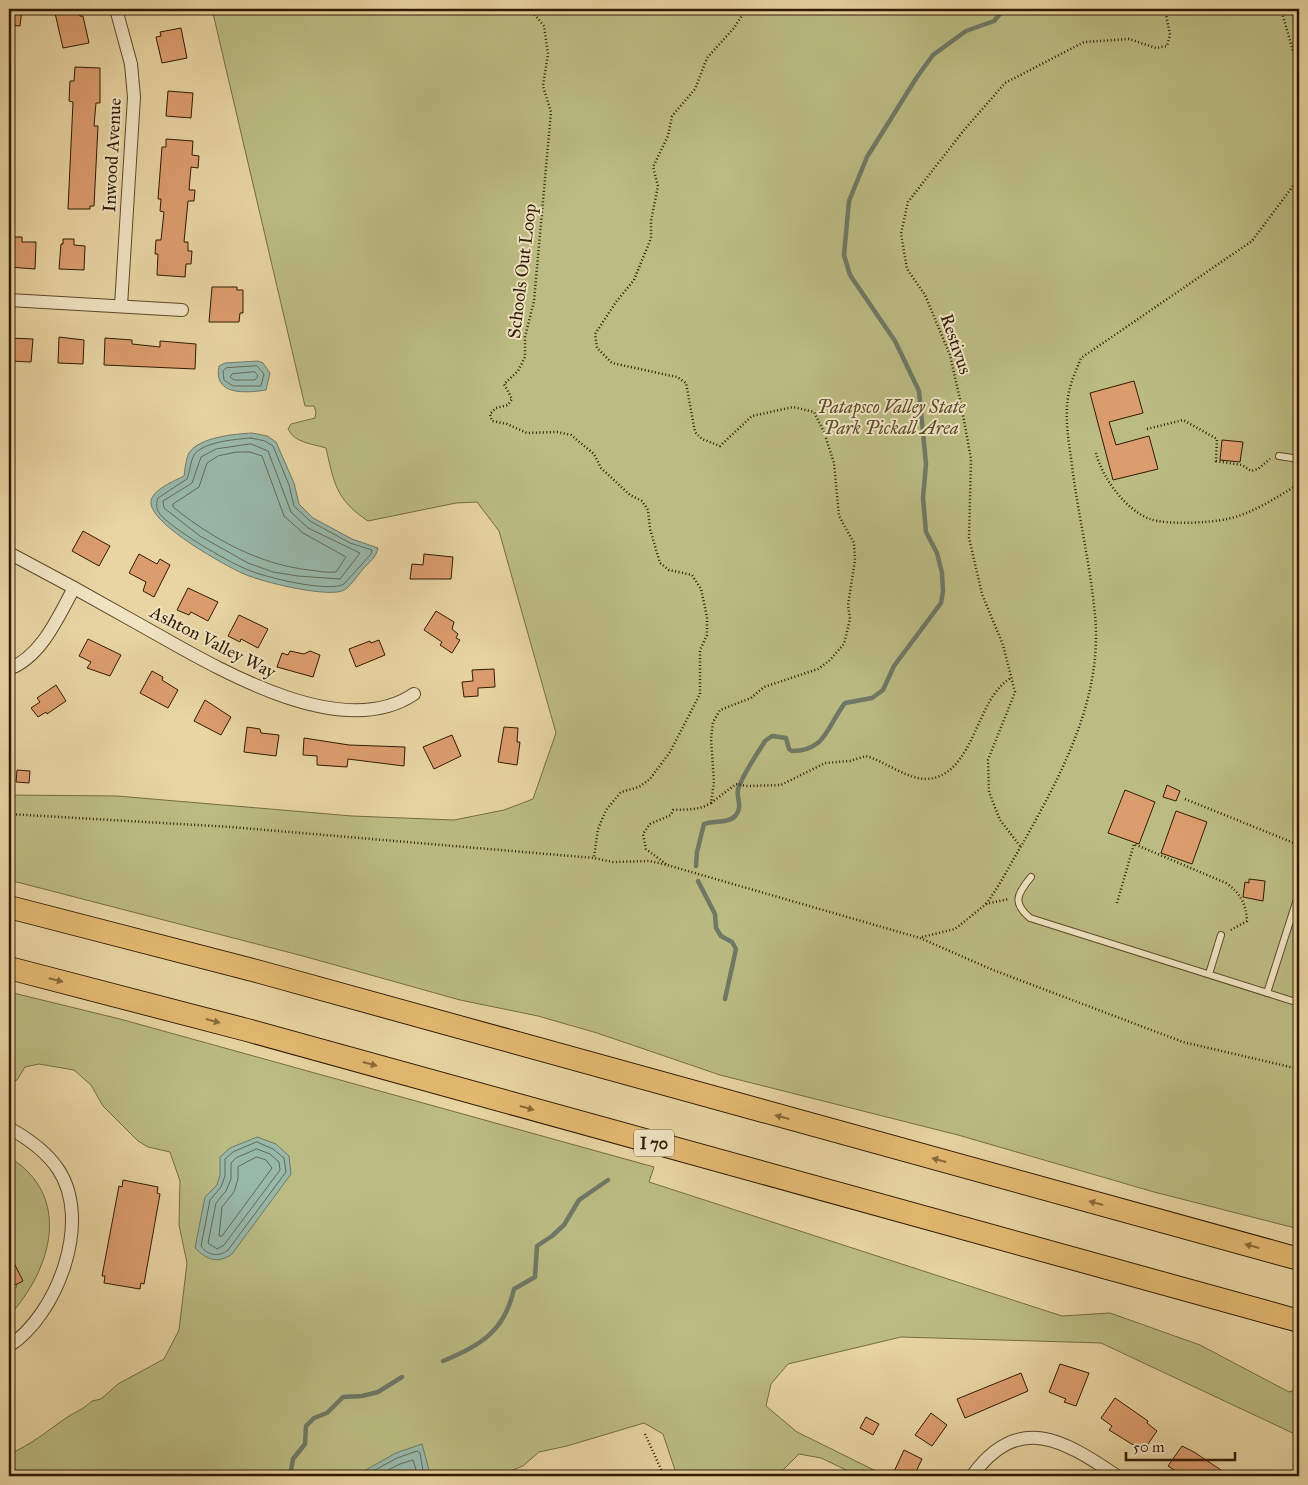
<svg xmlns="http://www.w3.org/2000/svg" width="1308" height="1485" font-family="'IM FELL Great Primer',serif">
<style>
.green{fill:#bbbc82;stroke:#766c42}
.water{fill:#98b8aa;stroke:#6e7967}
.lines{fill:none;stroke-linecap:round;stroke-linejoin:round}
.shore{stroke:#646a56;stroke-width:1}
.stream{stroke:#6e7967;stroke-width:4.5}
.building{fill:#dc9d6e;stroke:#301b03}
.lane-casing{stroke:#5e4a2b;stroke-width:8}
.street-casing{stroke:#5e4a2b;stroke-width:14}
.highway-casing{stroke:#301b03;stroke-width:24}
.path{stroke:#301b03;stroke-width:2.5;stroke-dasharray:1 2.5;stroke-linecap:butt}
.lane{stroke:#f0e4c3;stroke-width:6}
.street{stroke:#f0e4c3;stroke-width:12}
.highway{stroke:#e4ba71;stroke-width:22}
.oneway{fill:#8a6a3a}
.labels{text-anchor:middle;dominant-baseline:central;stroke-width:4;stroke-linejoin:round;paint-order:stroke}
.shield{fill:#f0e4c3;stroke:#6a573d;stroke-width:1}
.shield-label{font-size:16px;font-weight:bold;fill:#301b03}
.street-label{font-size:18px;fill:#301b03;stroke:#f0e4c3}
.park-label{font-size:18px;font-style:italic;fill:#5a4b29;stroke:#f0e4c3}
</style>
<rect width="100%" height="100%" fill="#e8d5a2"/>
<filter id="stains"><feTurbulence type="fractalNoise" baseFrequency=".004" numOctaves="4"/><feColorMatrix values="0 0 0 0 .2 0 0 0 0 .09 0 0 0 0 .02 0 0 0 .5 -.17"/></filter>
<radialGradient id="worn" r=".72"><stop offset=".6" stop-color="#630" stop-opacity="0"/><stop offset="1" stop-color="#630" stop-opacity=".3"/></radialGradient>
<!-- green -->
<g class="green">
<path d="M212 9H1299V1229L1154 1192 958 1135 720 1075 597 1033 538 1016 460 1000 303 956 9 880V795L117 796 352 816 454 820 504 810 533 799 556 733 499 531 477 502 456 503 368 521C336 500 334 483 326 448 314 444 294 443 288 429L291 424 315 418 316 412 314 406H305Z"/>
<path d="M9 992 120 1019 654 1167 649 1182 1062 1316 1110 1313 1200 1345 1289 1392 1299 1389V1436L1101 1343 901 1337 788 1364 771 1384 766 1406 797 1432 878 1472 876 1476H859L821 1458 799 1454 777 1476H677L663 1434 644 1423 567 1446 539 1452 523 1466 497 1476H9V1454C31 1445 47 1431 66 1418 78 1410 81 1411 92 1401L101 1399 118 1384 164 1359 179 1330 187 1263 179 1225 180 1181 170 1152 148 1147 138 1141 103 1106 91 1085 74 1070 39 1064 25 1067 17 1080 9 1082Z"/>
<path d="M9 1157C73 1196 52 1269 9 1316V1291L17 1287 16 1284 22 1281 9 1253Z"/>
</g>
<!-- water -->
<g class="water">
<path d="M258 361 263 363 270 373 266 390C246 393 213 396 219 366L225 363Z"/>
<path d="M252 433 267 436 276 442 294 483 299 504 313 518 352 539 378 548C376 558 369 562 363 569 357 576 350 588 342 591 324 597 262 582 244 574 224 565 154 526 151 504 149 491 174 481 184 476 185 469 186 458 189 453 199 437 235 434 252 433Z"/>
<path d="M257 1137 276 1144 289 1156 291 1174 232 1254C218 1264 207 1260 195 1248L205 1197 217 1185 220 1175V1157L230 1148Z"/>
<path d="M422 1444 430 1474 424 1476H355L396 1453Z"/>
</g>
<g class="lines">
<!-- shore -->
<g class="shore">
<path d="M257 366 264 374 261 386H233L224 380 223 371 226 368Z"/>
<path d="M255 372 258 376 255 380H234L230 377 232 374Z"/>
<path d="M251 438 265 441 273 446 289 485 294 506 310 521 350 543 372 550 371 554 344 584C329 593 263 577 246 569 228 562 170 528 159 513 156 508 156 503 158 498L187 479C190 472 190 462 194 455 202 442 237 439 251 438Z"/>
<path d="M251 444 268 451 291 512 308 528 360 553 340 579 298 576 273 572 248 563 200 536 164 508 163 501 192 483 201 457 216 449Z"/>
<path d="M237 452H250L262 456 284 516 303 533 346 557 336 572C327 573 318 571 309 570 258 564 213 539 173 507V504L199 487 207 463 218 456Z"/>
<path d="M257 1142 273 1149 284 1158 286 1172 228 1250C219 1257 208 1256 201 1246L210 1200 221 1187 225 1176V1159L233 1152Z"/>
<path d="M257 1149 270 1154 279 1162 280 1170 224 1245 217 1249 208 1243 216 1203 226 1191 231 1179V1163L236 1158Z"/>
<path d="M257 1157 266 1160 272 1168 222 1236H219L222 1207 234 1192 238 1179V1167Z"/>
<path d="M364 1476 397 1458 417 1451 420 1453 424 1476"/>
<path d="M376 1476 400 1464 413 1460 418 1476"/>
</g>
<!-- stream -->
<g class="stream">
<path d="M696 866 697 852 704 824C714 820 729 824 736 815 743 807 736 797 738 789 744 772 756 756 765 741L772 736 786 738 789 749 792 751C826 751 827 726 845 703L872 698 883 690 894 666 941 603 943 591 942 573 937 553 926 532 923 498 926 464 919 391 895 341 850 275 844 255 849 201 867 157 917 77 933 55 966 31 994 21 1004 9"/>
<path d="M698 881 715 914 716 928 721 936 732 942 736 949 725 999"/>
<path d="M443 1361C480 1346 505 1331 514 1289L535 1277 537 1246 552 1236 564 1225 579 1200 608 1180"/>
<path d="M290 1476 293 1459 305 1444 306 1426 314 1418 327 1413 343 1397 362 1396 378 1392 402 1377"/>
</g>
</g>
<!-- building -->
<g class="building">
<path d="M9 9H22L20 26 9 25Z"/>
<path d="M77 9 80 16H83L89 43 63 48 55 13Z"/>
<path d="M181 28 187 58 162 63 156 37 161 36 160 32Z"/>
<path d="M75 67 100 68V103H96L94 126H98L94 206H90V209H68L73 102 69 101 70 81H74Z"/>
<path d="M168 91 193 93 191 118 166 116Z"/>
<path d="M166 139 193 141 192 155 199 156 198 168 191 167 189 190H195L194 201H188L184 242H188V251H192L191 264H186L185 277 157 275 158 254H155L156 240H161L164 212 160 211 161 199H158L162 147H166Z"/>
<path d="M9 237H22V242H36L35 269 9 267Z"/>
<path d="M63 239H74V245L85 246 84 270 59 269 61 244H63Z"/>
<path d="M212 287H237V290H243V313H240L239 322H209Z"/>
<path d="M59 337 84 340 83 364 58 363Z"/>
<path d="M9 338 33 339 31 362 9 361Z"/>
<path d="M105 338 132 340V344L160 347V341L196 344 195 369 104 365Z"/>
<path d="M1134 381 1143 413 1109 422 1116 445 1149 436 1158 469 1113 480 1090 393Z"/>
<path d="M1222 440 1243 442 1240 462 1220 460Z"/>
<path d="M83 531 110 546 99 566 72 551Z"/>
<path d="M139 554 157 564 160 559 170 565 154 597 143 591 146 582 129 573Z"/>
<path d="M424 554 453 557 451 579H410L412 564 423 565Z"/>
<path d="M188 588 218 602 208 621 191 612 189 615 177 610Z"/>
<path d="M436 611 454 622 452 629 458 634 456 638 460 640 452 653 440 645 442 642 424 630Z"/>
<path d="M239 615 268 629 258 648 241 639 240 642 228 636Z"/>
<path d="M88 639 121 655 110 676 87 668 91 662 79 656Z"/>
<path d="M379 640 385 655 356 667 349 649 370 641 371 643Z"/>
<path d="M290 651 304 654 310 651 320 655 313 677 277 667 282 653 288 655Z"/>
<path d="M494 669 495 687 478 688V696L464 697 462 682 473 681 472 670Z"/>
<path d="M152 671 163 677 162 680 178 690 168 708 140 693Z"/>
<path d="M56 685 66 701 47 714 46 712 38 717 31 708 40 702 37 698Z"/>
<path d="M205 700 231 717 221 735 194 721Z"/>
<path d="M247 727 260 729 261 733 279 735 276 756 244 752Z"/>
<path d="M504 727 518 728 517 742H520L517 765 498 762Z"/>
<path d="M452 735 461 756 434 769 423 747Z"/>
<path d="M304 738 349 745 405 747 404 766 348 759 347 767 317 765V756L303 755Z"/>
<path d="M17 770 30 771 29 783 16 782Z"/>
<path d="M1167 785 1180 791 1176 801 1163 797Z"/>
<path d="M1125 790 1155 802 1139 844 1108 833Z"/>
<path d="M1176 811 1207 822 1192 864 1161 853Z"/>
<path d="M1249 879 1265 881 1263 901 1243 897 1245 882 1249 883Z"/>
<path d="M123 1180 158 1187 157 1193 160 1194 144 1284 141 1283 140 1289 104 1283 105 1276H102L119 1186 122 1187Z"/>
<path d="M9 1253 23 1281 9 1288Z"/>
<path d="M1060 1364 1089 1373 1076 1406 1064 1402 1066 1399 1049 1392Z"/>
<path d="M1021 1373 1028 1391 965 1418 957 1399Z"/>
<path d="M1115 1398 1148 1421 1147 1423 1157 1431 1143 1451 1109 1430 1112 1426 1101 1418Z"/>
<path d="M931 1413 947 1425 932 1446 915 1435Z"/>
<path d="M866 1417 879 1424 873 1435 860 1428Z"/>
<path d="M1182 1446 1194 1452 1230 1476H1183L1168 1466Z"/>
<path d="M904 1450 922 1459 914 1476H892Z"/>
</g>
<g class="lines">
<!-- lane casing -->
<g class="lane-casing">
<g id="lane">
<path d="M1279 456 1299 459"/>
<path d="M1031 877C1017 894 1012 903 1030 918L1299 1003"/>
<path d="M1209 974 1221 935"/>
<path d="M1267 993 1299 893"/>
</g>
</g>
<!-- street casing -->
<g class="street-casing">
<g id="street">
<path d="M116 9 131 64 134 97 121 306"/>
<path d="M9 300 182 310"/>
<path d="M9 553C51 575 93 598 135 622 204 660 337 746 414 694"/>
<path d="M9 669C42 656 58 617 74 588"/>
<path d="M9 1128C27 1138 46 1151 58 1169 93 1221 57 1315 9 1346"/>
<path d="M972 1476C1018 1412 1064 1440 1117 1476"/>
</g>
</g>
<!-- highway casing -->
<g class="highway-casing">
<g id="highway">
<path d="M9 907 260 972 1299 1259"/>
<path d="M9 968 247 1030 1299 1321"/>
</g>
</g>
<!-- path -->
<g class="path">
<path d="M530 9 544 26 548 54 543 86 551 112 534 301 525 337V357L518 371 504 384 512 399 508 405 496 408 490 414 492 421 507 424 527 433 557 432 571 435 594 454 601 468 630 495 642 501 648 510 650 529 660 563 669 570 692 575 701 589 707 617V635L700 650V694L670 752 650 779 639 787 621 792 606 810 598 829 594 857"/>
<path d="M1281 9 1299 72"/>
<path d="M1147 429 1183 420 1217 439 1216 461 1242 465 1251 471 1258 469 1270 459"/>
<path d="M1096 453C1102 477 1125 510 1150 519 1166 525 1209 523 1227 519 1252 514 1277 497 1299 484"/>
<path d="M1185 799 1299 845"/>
<path d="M711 803 736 784 747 786 781 785 825 763 850 761 866 756C884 761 907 779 926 779 975 777 975 698 1011 678"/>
<path d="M9 814 231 827 594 858 613 862 650 861 667 865 920 938 993 970 1183 1042 1299 1069"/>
<path d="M1020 846 1000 820 989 792 988 760 1015 692 1003 645 982 594 969 538 971 459 961 404 950 355 925 295 907 269 901 234 908 202 964 130 1005 83 1084 42 1129 39 1156 48 1167 46 1170 35 1165 9"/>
<path d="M666 864 646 849 643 834 650 824 671 815 673 810C686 809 698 811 711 803L714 782 711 739 713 722 720 710 751 698 764 687 818 669 829 661 844 644 850 619 848 605 855 560 854 543 839 516 834 463 824 432 814 412 793 407 752 416 720 446 702 439 695 432 686 383 677 377 612 363 597 348 595 334 616 302 634 280 651 238V221L658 186 653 167 668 136 672 116 695 89 707 58 734 28 746 9"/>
<path d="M1117 903 1134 844 1226 883C1240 893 1246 903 1247 921L1229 931"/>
<path d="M986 904C1001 884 1010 864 1023 843 1062 773 1103 698 1095 615 1090 562 1077 510 1071 458 1068 438 1065 417 1068 397 1070 383 1076 371 1081 358L1252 241 1299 178"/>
<path d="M922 937 955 929 986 904 1008 899"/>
<path d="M645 1434 664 1476"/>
</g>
<!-- lane -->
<use href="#lane" class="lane"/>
<!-- street -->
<use href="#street" class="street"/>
<!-- highway -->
<use href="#highway" class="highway"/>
</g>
<!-- one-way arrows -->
<defs><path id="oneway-solid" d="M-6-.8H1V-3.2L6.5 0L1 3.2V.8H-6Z" transform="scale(1.25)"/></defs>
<g class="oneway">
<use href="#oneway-solid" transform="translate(56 980) rotate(14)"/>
<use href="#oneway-solid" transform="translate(213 1021) rotate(15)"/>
<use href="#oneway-solid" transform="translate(370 1064) rotate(15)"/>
<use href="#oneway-solid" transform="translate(527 1108) rotate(15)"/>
<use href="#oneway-solid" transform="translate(782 1117) rotate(-165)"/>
<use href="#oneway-solid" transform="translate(939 1160) rotate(-165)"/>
<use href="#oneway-solid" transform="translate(1096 1203) rotate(-165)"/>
<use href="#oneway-solid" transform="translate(1252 1246) rotate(-165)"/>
</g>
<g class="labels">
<!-- shield labels -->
<rect class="shield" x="634" y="1129.5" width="40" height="27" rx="4"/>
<g class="shield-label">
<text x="654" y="1143">I 70</text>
</g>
<!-- street labels -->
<g class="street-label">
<text transform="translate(112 155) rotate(-87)">Inwood Avenue</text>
<text transform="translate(522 271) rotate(-83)">Schools Out Loop</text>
<text transform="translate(956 344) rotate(71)">Restivus</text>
<text transform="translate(213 642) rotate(27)">Ashton Valley Way</text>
</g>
<!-- park labels -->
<g class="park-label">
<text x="891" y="407">Patapsco Valley State<tspan x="891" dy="21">Park Pickall Area</tspan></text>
</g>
</g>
<!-- margin -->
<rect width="1308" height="1485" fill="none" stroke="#e8d5a2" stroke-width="30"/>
<rect x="10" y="10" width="1288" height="1465" fill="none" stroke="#301b03" stroke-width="2.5"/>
<rect x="15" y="15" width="1278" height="1455" fill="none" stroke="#301b03"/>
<!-- scale -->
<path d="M1126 1452v8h109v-8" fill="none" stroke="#301b03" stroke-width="2.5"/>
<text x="1133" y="1452" font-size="15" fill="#301b03" stroke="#f0e4c3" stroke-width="4" paint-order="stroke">50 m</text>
<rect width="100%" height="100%" filter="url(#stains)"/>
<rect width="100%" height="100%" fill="url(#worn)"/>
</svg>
